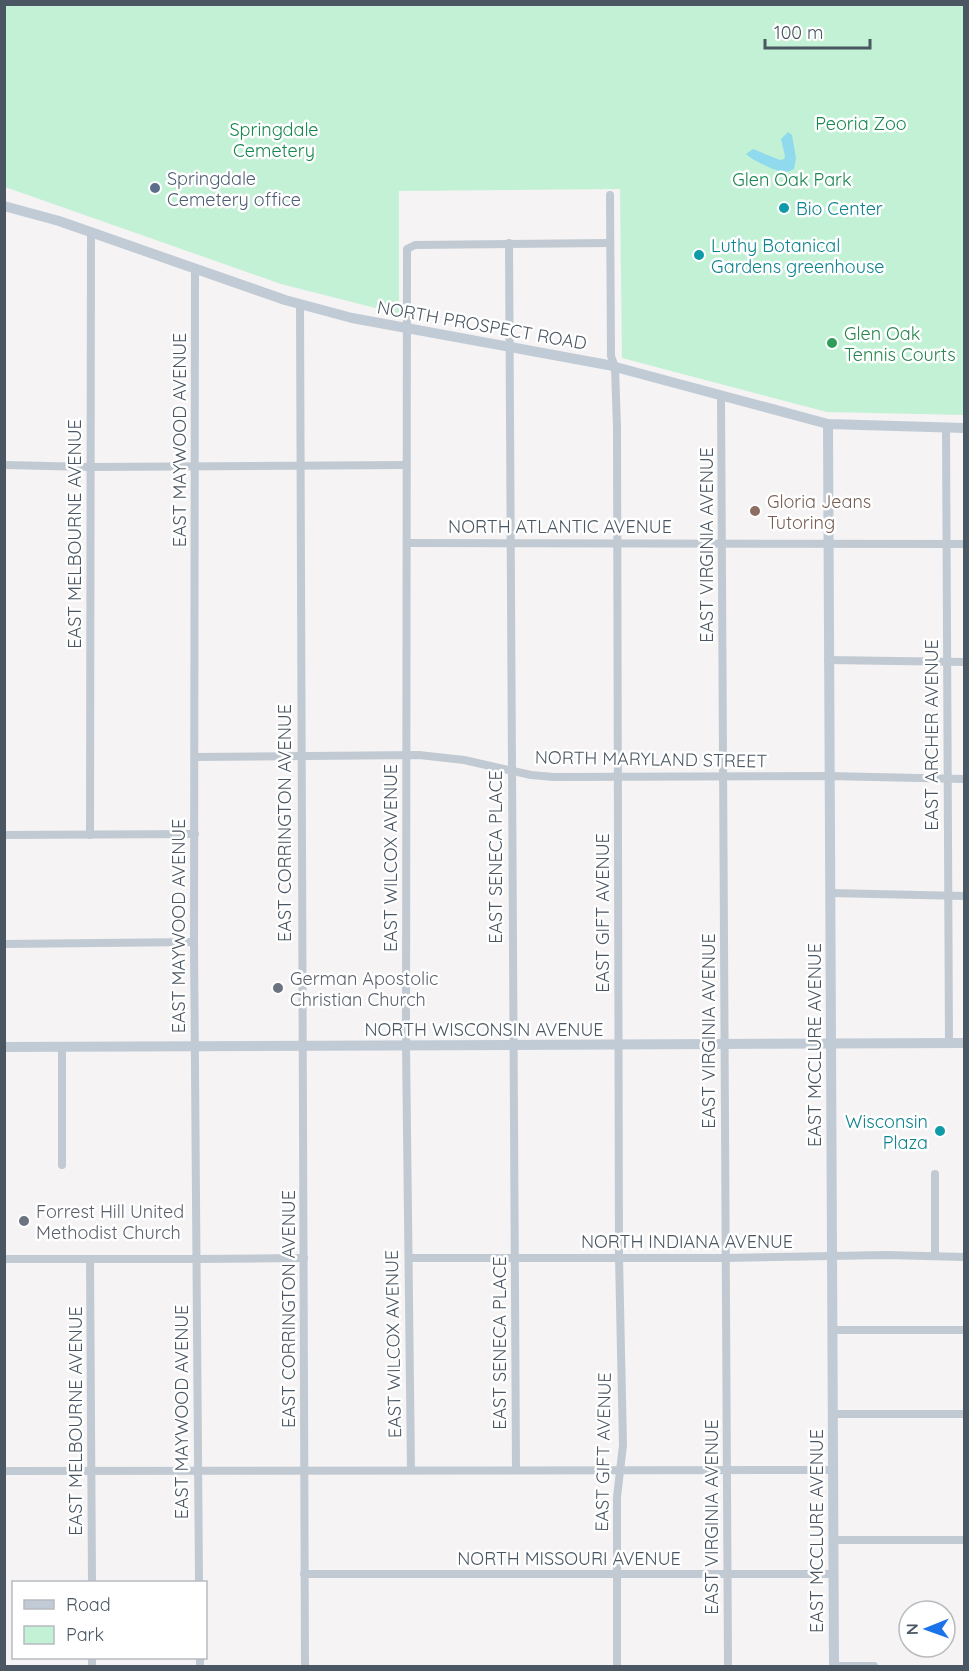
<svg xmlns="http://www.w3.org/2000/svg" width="969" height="1671" font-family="Quicksand,sans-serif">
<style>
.green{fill:#c3f1d5}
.water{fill:#90daee}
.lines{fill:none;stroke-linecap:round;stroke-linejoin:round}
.street{stroke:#c1cad2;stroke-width:8}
.secondary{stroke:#c1cbd6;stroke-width:10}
.service-dot{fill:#5c6f8a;stroke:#fff;stroke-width:2}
.culture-dot{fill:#0f9aa8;stroke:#fff;stroke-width:2}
.leisure-dot{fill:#2e9e5b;stroke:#fff;stroke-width:2}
.education-dot{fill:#8d6e63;stroke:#fff;stroke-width:2}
.worship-dot{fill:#6b7280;stroke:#fff;stroke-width:2}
.labels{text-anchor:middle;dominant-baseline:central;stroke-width:5;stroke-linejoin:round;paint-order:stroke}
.park-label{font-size:18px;fill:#17864f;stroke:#fff}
.service-label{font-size:18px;fill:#4e5e75;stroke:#fff;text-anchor:start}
.culture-label{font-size:18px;fill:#0d838f;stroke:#fff;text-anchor:start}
.street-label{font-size:18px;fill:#4a5661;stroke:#fff}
.leisure-label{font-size:18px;fill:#27864d;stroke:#fff;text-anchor:start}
.education-label{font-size:18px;fill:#785e54;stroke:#fff;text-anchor:start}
.worship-label{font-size:18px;fill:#5b616d;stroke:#fff;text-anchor:start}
</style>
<rect width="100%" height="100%" fill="#f5f3f3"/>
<!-- green -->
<path class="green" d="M5 5H964V415L827 412 622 358 620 189 399 191V314L281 284 5 187Z"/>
<!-- water -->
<path class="water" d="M788 132 792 135 796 158 794 169C790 171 788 172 784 172 777 172 750 159 746 154L753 149 780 160 784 159 785 156 781 139Z"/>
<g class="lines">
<!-- street -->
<g class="street">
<path d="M610 195 611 356 615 367 617 428 619 1257 623 1445 617 1497V1666"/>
<path d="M509 243 516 1470"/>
<path d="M195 269 194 942 199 1582"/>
<path d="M300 304 305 1666"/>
<path d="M721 396 728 1666"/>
<path d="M946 427 949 1043"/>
<path d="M4 465 91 467 406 465"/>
<path d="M407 543 964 544"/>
<path d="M828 660 964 662"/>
<path d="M195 757 419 755 464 760 531 775 554 777 829 776 964 779"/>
<path d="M4 835 195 834"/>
<path d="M90 835 91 233"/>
<path d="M830 893 964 896"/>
<path d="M4 944 194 942"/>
<path d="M62 1047V1165"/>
<path d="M935 1174V1256"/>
<path d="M409 1258H726L886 1255 964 1257"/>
<path d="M4 1259H196L304 1258"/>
<path d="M90 1259 92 1582"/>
<path d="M832 1330H964"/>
<path d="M832 1414H964"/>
<path d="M411 1470 406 1045 407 249 415 245 609 243"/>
<path d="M4 1471 832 1470"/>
<path d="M833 1540H964"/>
<path d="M304 1574H833"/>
<path d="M92 1658V1666"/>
<path d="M200 1658V1666"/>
<path d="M834 1666H874"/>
</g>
<!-- secondary -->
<g class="secondary">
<path d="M4 206 59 221 285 300 352 318 608 365 828 424 964 428"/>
<path d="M828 424 834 1666"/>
<path d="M4 1047 964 1043"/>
</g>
</g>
<!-- markers -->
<circle class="service-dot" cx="155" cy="188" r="6"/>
<g class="culture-dot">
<circle cx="784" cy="208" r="6"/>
<circle cx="699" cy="255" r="6"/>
<circle cx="940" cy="1131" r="6"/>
</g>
<circle class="leisure-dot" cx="832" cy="343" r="6"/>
<circle class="education-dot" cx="755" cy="511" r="6"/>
<g class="worship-dot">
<circle cx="278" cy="988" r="6"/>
<circle cx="24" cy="1221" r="6"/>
</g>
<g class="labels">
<!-- park labels -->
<g class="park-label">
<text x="861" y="123">Peoria Zoo</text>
<text x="274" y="129">Springdale<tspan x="274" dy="21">Cemetery</tspan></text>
<text x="792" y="179">Glen Oak Park</text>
</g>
<!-- service labels -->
<g class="service-label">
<text x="167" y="178">Springdale<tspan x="167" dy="21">Cemetery office</tspan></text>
</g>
<!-- culture labels -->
<g class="culture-label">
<text x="796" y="208">Bio Center</text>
<text x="711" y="245">Luthy Botanical<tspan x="711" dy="21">Gardens greenhouse</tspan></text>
<text x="928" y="1121" text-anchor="end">Wisconsin<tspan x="928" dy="21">Plaza</tspan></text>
</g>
<!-- street labels -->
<g class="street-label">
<text transform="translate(482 325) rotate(10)">NORTH PROSPECT ROAD</text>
<text transform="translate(179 440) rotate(-90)">EAST MAYWOOD AVENUE</text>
<text x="560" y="526">NORTH ATLANTIC AVENUE</text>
<text transform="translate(74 534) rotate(-90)">EAST MELBOURNE AVENUE</text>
<text transform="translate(706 545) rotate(-90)">EAST VIRGINIA AVENUE</text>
<text transform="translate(931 735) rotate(-90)">EAST ARCHER AVENUE</text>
<text transform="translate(651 759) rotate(1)">NORTH MARYLAND STREET</text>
<text transform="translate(284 823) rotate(-90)">EAST CORRINGTON AVENUE</text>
<text transform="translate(495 857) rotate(-90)">EAST SENECA PLACE</text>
<text transform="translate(390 858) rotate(-90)">EAST WILCOX AVENUE</text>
<text transform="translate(602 913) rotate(-90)">EAST GIFT AVENUE</text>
<text transform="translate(178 926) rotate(-90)">EAST MAYWOOD AVENUE</text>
<text x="484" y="1029">NORTH WISCONSIN AVENUE</text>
<text transform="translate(708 1031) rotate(-90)">EAST VIRGINIA AVENUE</text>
<text transform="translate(814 1045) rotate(-90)">EAST MCCLURE AVENUE</text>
<text x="687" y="1241">NORTH INDIANA AVENUE</text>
<text transform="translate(288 1309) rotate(-90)">EAST CORRINGTON AVENUE</text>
<text transform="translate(499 1343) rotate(-90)">EAST SENECA PLACE</text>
<text transform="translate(393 1344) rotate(-91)">EAST WILCOX AVENUE</text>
<text transform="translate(181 1412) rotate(-90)">EAST MAYWOOD AVENUE</text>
<text transform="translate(75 1421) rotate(-90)">EAST MELBOURNE AVENUE</text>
<text transform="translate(603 1452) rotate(-89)">EAST GIFT AVENUE</text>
<text transform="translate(711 1517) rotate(-90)">EAST VIRGINIA AVENUE</text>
<text transform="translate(816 1531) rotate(-90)">EAST MCCLURE AVENUE</text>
<text x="569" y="1558">NORTH MISSOURI AVENUE</text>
</g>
<!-- leisure labels -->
<g class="leisure-label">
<text x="844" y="333">Glen Oak<tspan x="844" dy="21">Tennis Courts</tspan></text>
</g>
<!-- education labels -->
<g class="education-label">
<text x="767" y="501">Gloria Jeans<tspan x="767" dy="21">Tutoring</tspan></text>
</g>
<!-- worship labels -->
<g class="worship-label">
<text x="290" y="978">German Apostolic<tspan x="290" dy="21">Christian Church</tspan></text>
<text x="36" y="1211">Forrest Hill United<tspan x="36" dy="21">Methodist Church</tspan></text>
</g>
</g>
<!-- border -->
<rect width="969" height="1671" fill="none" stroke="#4a5661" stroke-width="12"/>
<!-- legend -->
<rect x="12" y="1581" width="195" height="78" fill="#ffffff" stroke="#b7bbc0" stroke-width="1.5"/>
<rect x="24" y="1600" width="30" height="9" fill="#c1cbd6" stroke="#b7bbc0" stroke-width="1.5"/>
<text x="66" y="1611" font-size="18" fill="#4a5661">Road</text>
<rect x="24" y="1626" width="30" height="18" fill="#c3f1d5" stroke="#b7bbc0" stroke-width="1.5"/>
<text x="66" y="1641" font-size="18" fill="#4a5661">Park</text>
<!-- north arrow -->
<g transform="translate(927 1629) rotate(269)"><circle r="28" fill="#ffffff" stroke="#b7bbc0" stroke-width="1.5"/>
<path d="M0-4.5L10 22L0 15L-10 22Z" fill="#1a73e8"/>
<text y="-9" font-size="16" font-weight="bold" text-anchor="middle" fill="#4a5661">N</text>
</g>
<!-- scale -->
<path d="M765 39v9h105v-9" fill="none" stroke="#4a5661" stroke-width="3"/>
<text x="774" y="39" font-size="18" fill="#4a5661" stroke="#ffffff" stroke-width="4.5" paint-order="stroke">100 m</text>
</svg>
